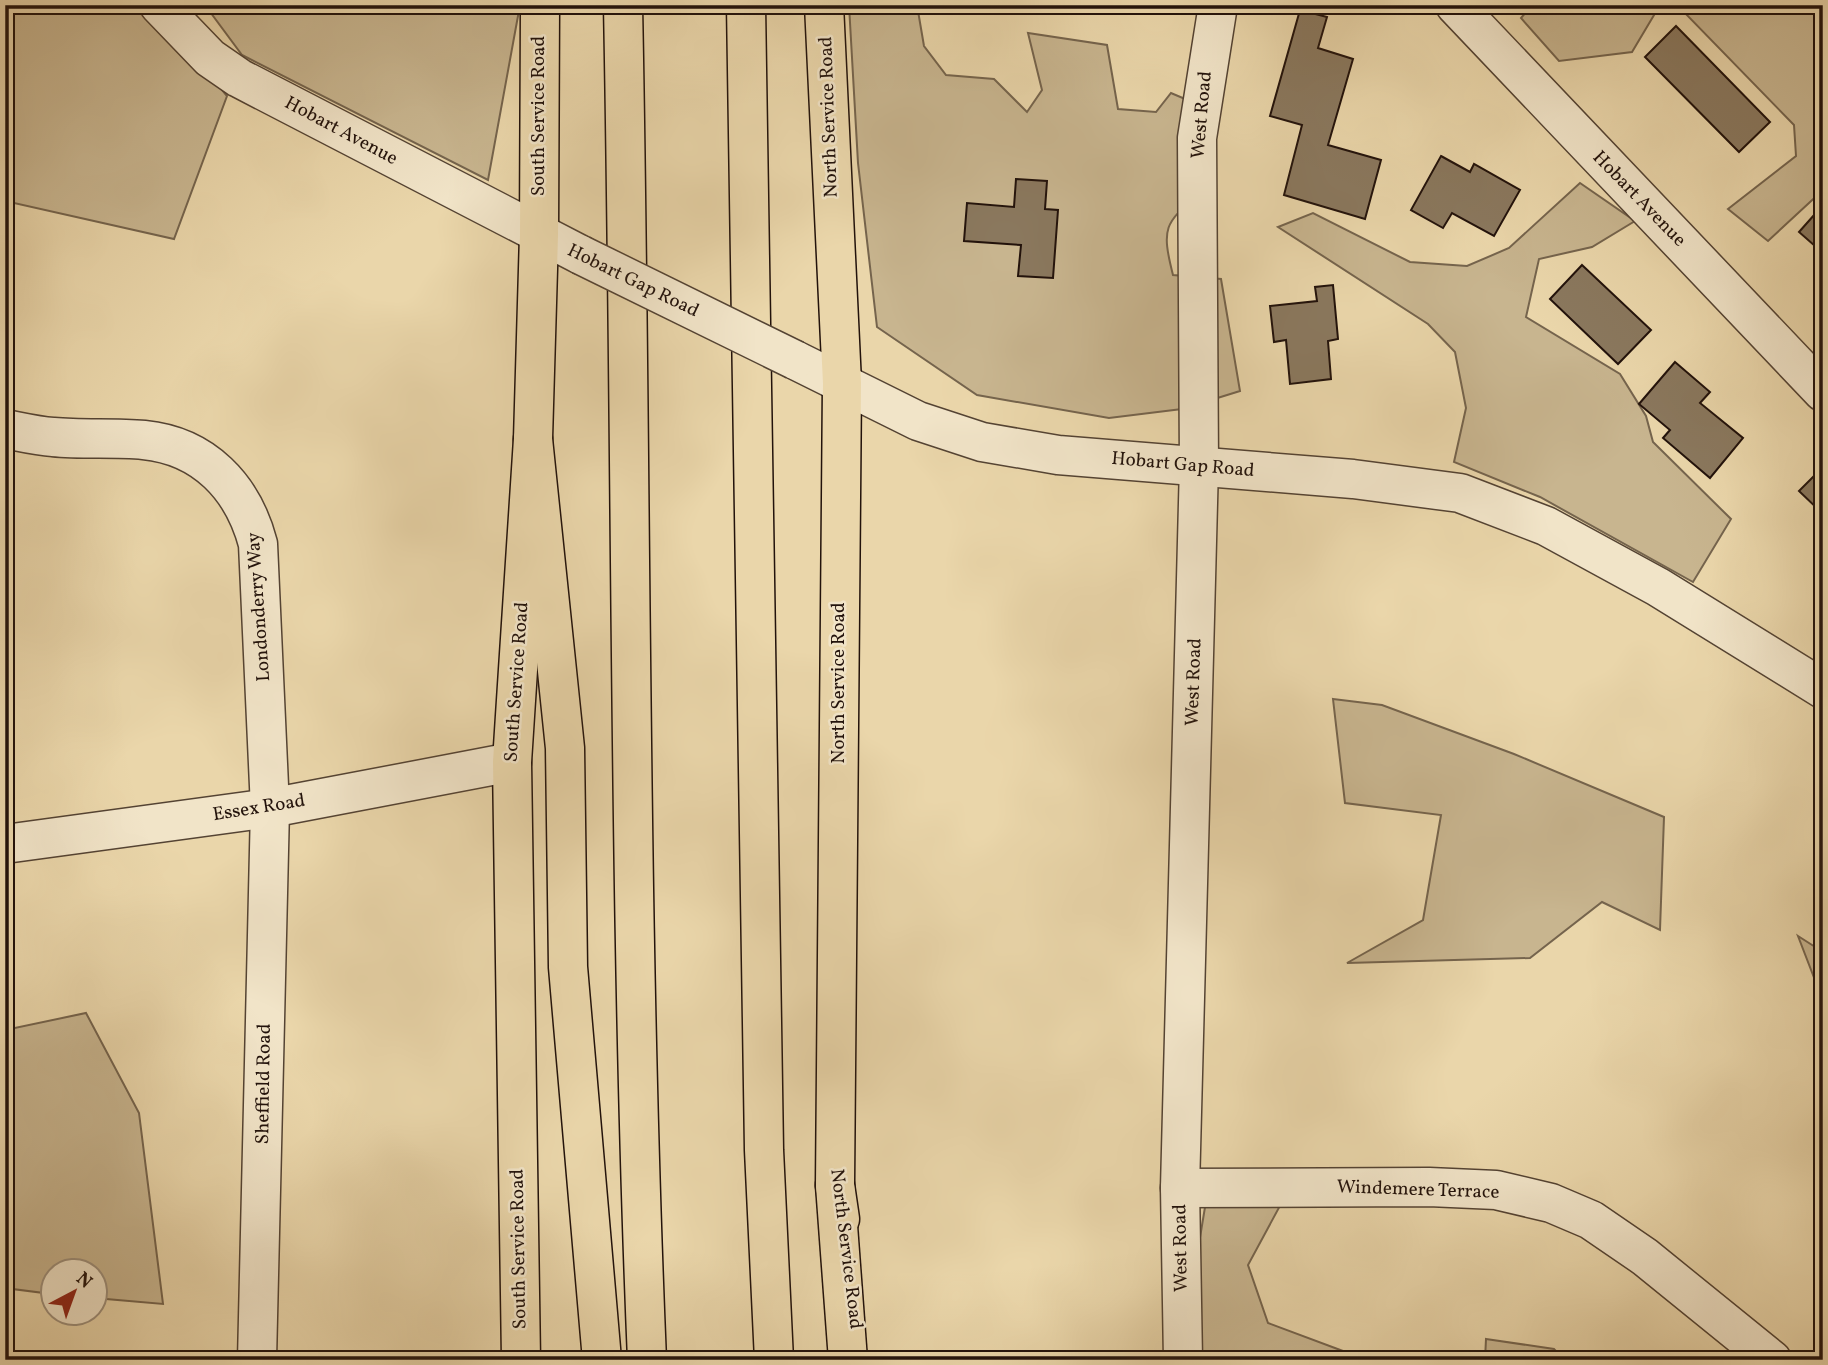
<svg xmlns="http://www.w3.org/2000/svg" width="1828" height="1365" font-family="Vollkorn,serif">
<style>
.green{fill:#c8b58f;stroke:#75644d;stroke-width:2}
.building{fill:#8a785e;stroke:#22120b;stroke-width:2}
.lines{fill:none;stroke-linecap:round;stroke-linejoin:round}
.minor-casing{stroke:#544333;stroke-width:41}
.major-casing{stroke:#22120b;stroke-width:41}
.highway-casing{stroke:#22120b;stroke-width:41}
.minor{stroke:#f1e4c8;stroke-width:38}
.major{stroke:#ead6aa;stroke-width:38}
.highway{stroke:#ead6aa;stroke-width:38}
.minor-bridge-casing{stroke:#544333;stroke-width:41;stroke-linecap:butt}
.minor-bridge{stroke:#f1e4c8;stroke-width:38}
.labels{text-anchor:middle;dominant-baseline:central;stroke-width:5;stroke-linejoin:round;paint-order:stroke}
.street-label{font-size:19px;fill:#22120b;stroke:#f1e4c8}
</style>
<rect width="100%" height="100%" fill="#ead6aa"/>
<filter id="stains"><feTurbulence type="fractalNoise" baseFrequency=".00286" numOctaves="4"/><feColorMatrix values="0 0 0 0 .2 0 0 0 0 .09 0 0 0 0 .02 0 0 0 .5 -.17"/></filter>
<radialGradient id="worn" r=".72"><stop offset=".6" stop-color="#630" stop-opacity="0"/><stop offset="1" stop-color="#630" stop-opacity=".3"/></radialGradient>
<!-- green -->
<g class="green">
<path d="M5 5H153L227 96 174 239 5 201Z"/>
<path d="M205 5H520L488 180 242 55Z"/>
<path d="M849 5H917L924 46 946 75 994 79 1027 112 1042 90 1028 33 1107 45 1118 109 1156 112 1171 93 1211 110 1204 189C1166 223 1160 224 1173 275L1221 279 1240 391 1182 409 1109 418 977 395 877 327 858 163Z"/>
<path d="M1532 5H1660L1632 52 1559 61 1521 18Z"/>
<path d="M1665 5H1823V190L1768 241 1728 209 1796 156 1794 125 1685 13Z"/>
<path d="M1580 183 1635 221 1592 247 1539 259 1526 317 1620 374 1646 416 1653 442 1731 519 1693 582 1540 497 1454 462 1466 408 1455 352 1428 324 1278 227 1313 213 1410 262 1467 266 1509 248Z"/>
<path d="M1333 699 1382 705 1514 754 1664 817 1660 930 1602 902 1530 958 1347 963 1423 920 1441 815 1345 803Z"/>
<path d="M1798 936 1823 952V1001Z"/>
<path d="M86 1013 139 1113 163 1304 95 1298 94 1270H52V1294L5 1288V1030Z"/>
<path d="M1206 1201 1282 1202 1248 1265 1268 1323 1343 1351V1360H1200L1195 1268Z"/>
<path d="M1486 1339 1554 1349 1564 1360H1485Z"/>
</g>
<!-- building -->
<g class="building">
<path d="M1070 5H1128L1127 11Z"/>
<path d="M1300 10 1327 17 1318 48 1353 59 1328 145 1381 160 1365 219 1284 195 1302 125 1270 116Z"/>
<path d="M1676 26 1770 122 1739 152 1645 57Z"/>
<path d="M1441 156 1470 172 1474 164 1520 190 1494 236 1452 213 1443 228 1411 210Z"/>
<path d="M1016 179 1047 181 1045 209 1058 210 1053 278 1018 276 1021 245 964 241 967 203 1014 207Z"/>
<path d="M1823 205V253L1799 232Z"/>
<path d="M1582 265 1651 330 1618 364 1550 299Z"/>
<path d="M1333 285 1338 339 1328 341 1331 379 1290 384 1286 340 1274 342 1270 306 1317 301 1315 287Z"/>
<path d="M1675 362 1710 392 1700 403 1743 438 1710 478 1663 438 1670 430 1639 404Z"/>
<path d="M1823 467V512L1822 513 1799 491Z"/>
</g>
<g class="lines">
<!-- minor casing -->
<g class="minor-casing">
<g id="minor">
<path d="M159 5 210 58 239 78 581 255"/>
<path d="M1455 5 1823 392"/>
<path d="M795 360 918 421 982 442 1058 455 1353 479 1460 493 1546 526 1658 587 1823 689"/>
<path d="M5 429C21 432 37 436 53 437 83 440 114 437 144 440 204 446 243 487 258 544L270 808 257 1360"/>
<path d="M5 844 270 808 512 762"/>
<path d="M1180 1188 1429 1187 1496 1190 1551 1203 1591 1220 1645 1257 1772 1360"/>
<path d="M1183 1360 1180 1188 1199 465 1197 138 1218 5"/>
</g>
</g>
<!-- major casing -->
<g class="major-casing">
<g id="major">
<path d="M824 5 842 383 835 1185 840 1219"/>
<path d="M521 1360 512 762 533 439 539 235 540 5"/>
</g>
</g>
<!-- highway casing -->
<g class="highway-casing">
<g id="highway">
<path d="M623 5C632 457 628 909 647 1360"/>
<path d="M746 5 764 1150 774 1360"/>
<path d="M533 439 565 748 568 967 602 1360"/>
<path d="M835 1185 848 1360"/>
</g>
</g>
<!-- minor -->
<use href="#minor" class="minor"/>
<!-- major -->
<use href="#major" class="major"/>
<!-- highway -->
<use href="#highway" class="highway"/>
<!-- minor-bridge casing -->
<g class="minor-bridge-casing">
<path id="minor-bridge" d="M581 255 795 360"/>
</g>
<!-- minor-bridge -->
<use href="#minor-bridge" class="minor-bridge"/>
</g>
<g class="labels">
<!-- street labels -->
<g class="street-label">
<text transform="translate(1202 115) rotate(-85)">West Road</text>
<text transform="translate(539 116) rotate(-90)">South Service Road</text>
<text transform="translate(829 117) rotate(-92)">North Service Road</text>
<text transform="translate(341 131) rotate(28)">Hobart Avenue</text>
<text transform="translate(1639 199) rotate(46)">Hobart Avenue</text>
<text transform="translate(633 281) rotate(26)">Hobart Gap Road</text>
<text transform="translate(1183 465) rotate(5)">Hobart Gap Road</text>
<text transform="translate(259 607) rotate(-94)">Londonderry Way</text>
<text transform="translate(517 682) rotate(-86)">South Service Road</text>
<text transform="translate(1194 682) rotate(-88)">West Road</text>
<text transform="translate(839 683) rotate(-90)">North Service Road</text>
<text transform="translate(259 808) rotate(-9)">Essex Road</text>
<text transform="translate(264 1084) rotate(-89)">Sheffield Road</text>
<text transform="translate(1418 1190) rotate(2)">Windemere Terrace</text>
<text transform="translate(1181 1248) rotate(-91)">West Road</text>
<text transform="translate(519 1249) rotate(-91)">South Service Road</text>
<text transform="translate(846 1249) rotate(83)">North Service Road</text>
</g>
</g>
<!-- margin -->
<rect width="1828" height="1365" fill="none" stroke="#ead6aa" stroke-width="28"/>
<rect x="7" y="7" width="1814" height="1351" fill="none" stroke="#22120b" stroke-width="3.5"/>
<rect x="14" y="14" width="1800" height="1337" fill="none" stroke="#22120b" stroke-width="2"/>
<!-- north arrow -->
<g transform="translate(74 1292) rotate(41)"><circle r="33" fill="#f1e4c8" stroke="#9e907c" stroke-width="2"/>
<path d="M0-5L12 26L0 18L-12 26Z" fill="#8f2418"/>
<text y="-10" font-size="19" font-weight="bold" text-anchor="middle" fill="#22120b">N</text>
</g>
<rect width="100%" height="100%" filter="url(#stains)"/>
<rect width="100%" height="100%" fill="url(#worn)"/>
</svg>
